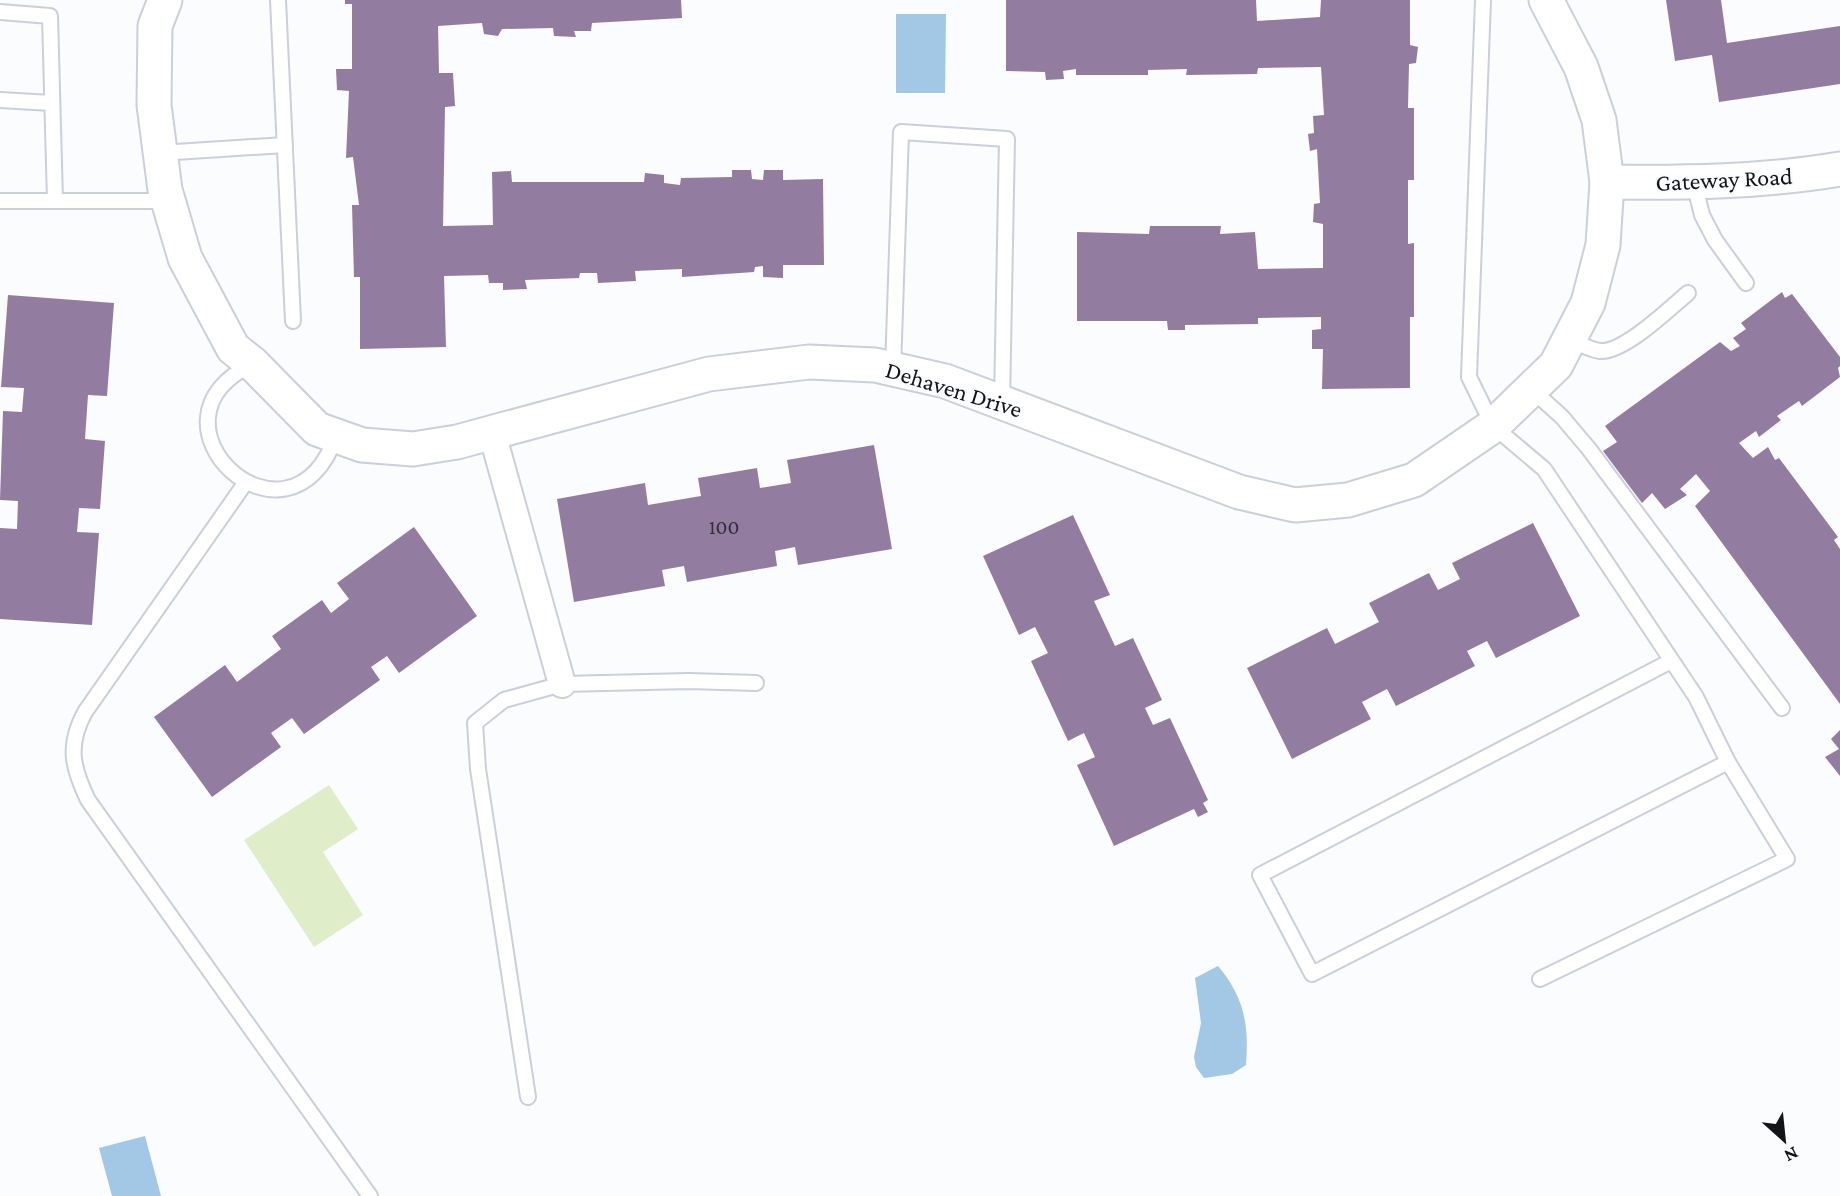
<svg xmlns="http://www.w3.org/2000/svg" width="1840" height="1196" font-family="'Crimson Pro',serif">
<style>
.green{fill:#e0edc9}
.water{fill:#a3c8e5}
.building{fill:#927c9f}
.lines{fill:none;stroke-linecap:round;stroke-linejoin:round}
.service-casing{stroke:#cacfda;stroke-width:18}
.minor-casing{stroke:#cacfda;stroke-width:30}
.tertiary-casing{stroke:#cacfda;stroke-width:37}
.service{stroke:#fff;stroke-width:14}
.minor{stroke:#fff;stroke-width:26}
.tertiary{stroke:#fff;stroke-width:33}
.labels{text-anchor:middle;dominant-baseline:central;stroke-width:5;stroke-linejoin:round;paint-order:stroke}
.number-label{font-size:21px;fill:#322e3a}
.street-label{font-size:24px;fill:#121418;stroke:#fafcfe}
</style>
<rect width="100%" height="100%" fill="#fafcfe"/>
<!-- green -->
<path class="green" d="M329 785 358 829 323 852 363 915 314 947 244 840Z"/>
<!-- water -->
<g class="water">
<path d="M896 14H946L945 93H896Z"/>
<path d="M1218 966C1245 998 1249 1026 1246 1065L1232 1074 1204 1078 1196 1067 1194 1057 1201 1023 1195 978Z"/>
<path d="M145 1136 161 1196H112L99 1148Z"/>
</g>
<!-- building -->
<g class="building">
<path d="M345 0H681L682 18 592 23 591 31H574L576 37 554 36 553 28 502 29 498 36 484 34 482 23 438 26 439 73H453L455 106 445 107 443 226 493 225 492 172 511 171 512 182H644L645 173 664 175V183L680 185 681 178 732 177V170H751L752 179 763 180 764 170H783V180L823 179 824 265H783V278L763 277V266L755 267 754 272 682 277V269L635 271 636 281 598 283 597 273H580L579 278 525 280 527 289 503 290V283H489L488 275 444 276 446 347 360 349V277H354L352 205H359L353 157 346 158 349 91 337 90 336 69H352V4H345Z"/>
<path d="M1006 0H1256L1257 21 1320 17 1321 0H1410V45L1418 47 1416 63 1409 64 1408 108H1414V180H1408V244L1414 243V317H1410V388L1322 389 1323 349H1312V330L1321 329V317L1258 318V324L1185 325V330H1168L1167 321H1077V232L1149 234 1150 226H1221L1220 234 1255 232 1258 269 1323 268V224L1313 222 1314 204 1320 203 1317 149 1310 151 1308 134 1314 133 1313 116 1324 115 1321 67 1258 68 1257 74 1186 75 1187 69 1148 70V75H1076V69L1063 71 1064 79 1046 80 1045 72 1006 71Z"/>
<path d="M1666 0H1721L1727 43 1840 26V84L1719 102 1712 55 1675 61Z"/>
<path d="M1782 292 1785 298 1792 294 1840 357V366L1838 368 1840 377 1802 406 1799 401 1777 416 1781 420 1759 437 1756 431 1739 443 1753 458 1768 447 1775 460 1779 458 1838 537 1834 540 1840 549V704L1695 506 1710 491 1696 474 1680 489 1687 495 1665 509 1652 493 1642 503 1603 451 1617 442 1605 426 1720 342 1731 351 1740 346 1733 338 1746 329 1741 323Z"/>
<path d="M8 295 114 303 107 396 88 395 85 439 105 441 100 509 79 508 77 532 99 533 92 625 0 619V528L17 529 18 501 0 500 3 411 22 412 24 388 1 387Z"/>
<path d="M874 445 892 549 798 565 795 547 775 551 777 566 687 582 684 566 662 570 665 586 574 602 557 499 645 483 648 505 701 496 698 478 757 468 760 488 791 483 787 460Z"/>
<path d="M1073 515 1110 595 1094 601 1115 646 1133 638 1162 700 1145 708 1153 725 1170 718 1208 800 1203 803 1208 812 1198 817 1194 809 1114 846 1077 765 1095 757 1084 733 1068 741 1031 661 1048 653 1035 627 1019 635 983 556Z"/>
<path d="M1533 523 1580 616 1496 658 1487 641 1467 651 1475 666 1396 706 1387 689 1362 702 1371 719 1292 759 1247 668 1327 628 1335 644 1379 622 1369 603 1429 573 1438 590 1460 579 1452 563Z"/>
<path d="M414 527 477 616 399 673 387 656 371 667 380 680 304 734 292 718 271 733 281 747 212 797 154 717 225 665 237 682 281 649 272 636 322 600 331 613 349 599 337 583Z"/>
<path d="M1840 730V776L1825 757 1839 749 1831 739Z"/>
</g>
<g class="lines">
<!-- service casing -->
<g class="service-casing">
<g id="service">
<path d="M278 0 293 321"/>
<path d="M1483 0 1469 377 1493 426 1544 469 1696 697 1728 762 1312 974 1260 875 1671 661"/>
<path d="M0 12 50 16 55 201"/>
<path d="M0 100 51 103"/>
<path d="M160 153 285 145"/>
<path d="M1694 183 1702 215 1715 240 1746 283"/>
<path d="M0 201H168"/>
<path d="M1569 339C1579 343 1590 350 1600 351 1624 353 1670 308 1688 293"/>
<path d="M253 364C131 421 289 568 336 436"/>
<path d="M893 369 901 132 1007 139 1002 401"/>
<path d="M1531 389 1562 417 1589 449 1782 708"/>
<path d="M246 482 85 712C67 745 72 767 88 800L370 1196"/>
<path d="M1540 979 1787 859 1728 762"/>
<path d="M528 1097 478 769 475 723 504 700 562 684 689 681 756 683"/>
</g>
</g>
<!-- minor casing -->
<g class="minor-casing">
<path id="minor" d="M492 433 562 684"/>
</g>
<!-- tertiary casing -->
<g class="tertiary-casing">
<g id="tertiary">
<path d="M165 0 155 26 154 105 165 190 185 258 233 348 253 364 317 429 362 445 413 449 457 442 709 374 809 362 875 365 945 381 1239 492 1295 505 1348 500 1414 480 1493 426 1556 365 1588 303 1603 245 1607 182 1599 120 1581 67 1546 0"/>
<path d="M1607 182C1685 183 1763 182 1840 169"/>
</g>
</g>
<!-- service -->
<use href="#service" class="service"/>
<!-- minor -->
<use href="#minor" class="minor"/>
<!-- tertiary -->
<use href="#tertiary" class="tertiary"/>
</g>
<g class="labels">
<!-- number labels -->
<g class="number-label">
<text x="724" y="527">100</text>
</g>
<!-- street labels -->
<g class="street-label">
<text transform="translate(1724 179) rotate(-3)">Gateway Road</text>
<text transform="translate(954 389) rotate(17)">Dehaven Drive</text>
</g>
</g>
<!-- north arrow -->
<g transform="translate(1784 1140) rotate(153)" stroke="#fafcfe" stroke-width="5" paint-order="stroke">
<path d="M0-5L12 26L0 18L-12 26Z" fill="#121418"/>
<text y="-10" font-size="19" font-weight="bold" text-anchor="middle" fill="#121418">N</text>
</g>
</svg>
